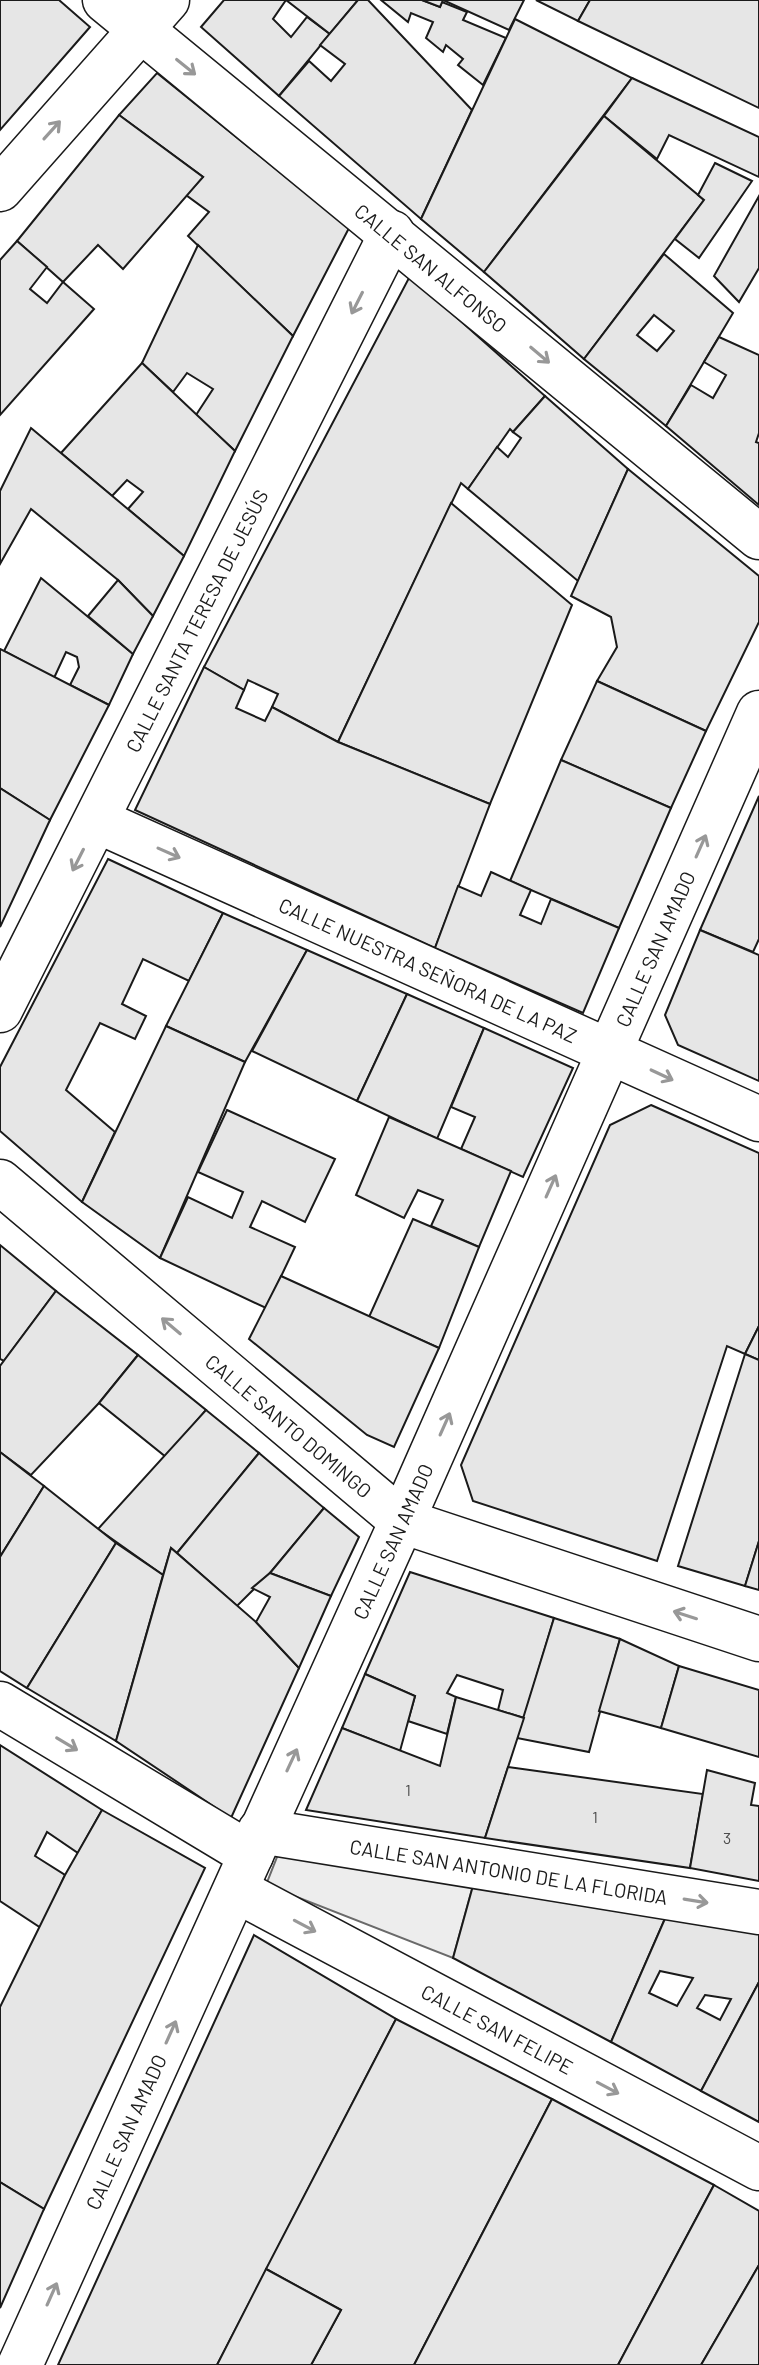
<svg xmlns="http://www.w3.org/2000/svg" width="759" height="2365" font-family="Barlow,sans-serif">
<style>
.parking{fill:#ededed;stroke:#6a6a6a;stroke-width:2}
.building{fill:#e6e6e6;stroke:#1a1a1a;stroke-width:2;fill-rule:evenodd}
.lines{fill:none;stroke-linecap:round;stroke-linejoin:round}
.minor-casing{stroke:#1a1a1a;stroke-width:47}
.minor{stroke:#fff;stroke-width:44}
.oneway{stroke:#989898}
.labels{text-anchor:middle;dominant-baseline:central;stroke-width:6;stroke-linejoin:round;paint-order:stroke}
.number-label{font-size:16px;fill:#4d4d4d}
.street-label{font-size:20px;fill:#1a1a1a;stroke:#fff}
</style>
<rect width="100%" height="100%" fill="#fff"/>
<!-- parking -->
<path class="parking" d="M281 1847 474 1882 453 1958 266 1885Z"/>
<!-- building -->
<g class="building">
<path d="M0 0H59L90 27 0 130Z"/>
<path d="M224 0H286L273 19 291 37 307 17 330 34 279 96 201 27Z"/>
<path d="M286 0H358L330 34Z"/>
<path d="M358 0H368L472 110 421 219 279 96 309 61 331 81 345 64 320 45Z"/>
<path d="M381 0H422L440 7 442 2 467 12 463 20 506 38 483 85 458 65 463 59 446 45 443 52 426 38 433 22 411 13 408 22Z"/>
<path d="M422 0H443L440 7Z"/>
<path d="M443 0H524L509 30Z"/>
<path d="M536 0H590L578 21Z"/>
<path d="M590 0H759V108L578 21Z"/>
<path d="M515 19 632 78 484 272 421 219Z"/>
<path d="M157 73 349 228 293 336 188 236 209 212 186 195 203 177 119 115Z"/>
<path d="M632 78 759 137V177L669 135 657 159 604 116Z"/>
<path d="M119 115 203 177 123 269 98 245 63 282 17 241Z"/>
<path d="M604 116 704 200 584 359 484 272Z"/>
<path d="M715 163 752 181 699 258 675 239 704 200 698 195Z"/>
<path d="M759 196V268L739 302 714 276Z"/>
<path d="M17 241 47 267 30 289 47 303 63 282 94 309 0 415V260Z"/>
<path d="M198 245 293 336 235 451 196 415 213 389 187 373 173 392 142 363Z"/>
<path d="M664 254 733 313 666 426 584 359ZM654 315 674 331 657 351 637 335Z"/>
<path d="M410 276 545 396 513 432 510 429 468 489 461 483 338 742 272 707 278 694 248 680 244 690 204 667Z"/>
<path d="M719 337 759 355V433L756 442 759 443V505L666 426 691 385 713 398 726 375 704 362Z"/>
<path d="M142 363 235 451 184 556 128 509 143 492 127 480 112 496 61 453Z"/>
<path d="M545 396 628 469 578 581 468 489 497 447 508 457 521 438 513 432Z"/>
<path d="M31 428 184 556 153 616 118 580 31 509 0 564V491Z"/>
<path d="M628 469 759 576V622L706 731 597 681 617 647 611 617 571 596Z"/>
<path d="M451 503 572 605 490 804 338 742Z"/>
<path d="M41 578 133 654 109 705 70 685 79 667 77 657 66 652 54 678 4 651Z"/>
<path d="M118 580 153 616 133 654 88 616Z"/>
<path d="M0 649 109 705 50 820 0 788Z"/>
<path d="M204 667 244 690 236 708 265 721 272 707 338 742 490 804 435 948 135 810Z"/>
<path d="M597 681 706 731 671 808 561 760Z"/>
<path d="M561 760 671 808 619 928 510 881Z"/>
<path d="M0 788 50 820 0 927Z"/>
<path d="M759 796V939L753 952 700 930Z"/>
<path d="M108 859 223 913 189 981 143 959 122 1004 146 1016 135 1039 100 1023 66 1090 115 1132 82 1202 0 1131V1067Z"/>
<path d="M491 872 531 890 520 915 541 924 551 899 619 928 583 1013 435 948 458 886 481 896Z"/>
<path d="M223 913 307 950 245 1062 166 1026Z"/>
<path d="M700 930 759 955V1081L678 1045 665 1015Z"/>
<path d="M307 950 407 994 357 1101 252 1051Z"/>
<path d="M407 994 484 1028 437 1139 357 1101Z"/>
<path d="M166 1026 245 1062 160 1258 82 1202Z"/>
<path d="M484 1028 573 1068 523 1177 461 1149 475 1117 451 1107Z"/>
<path d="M651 1105 759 1153V1326L745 1354 727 1346 657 1561 473 1501 461 1465 610 1125Z"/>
<path d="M227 1110 335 1159 305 1222 262 1201 250 1227 295 1247 266 1308 160 1258 188 1197 232 1218 243 1192 198 1172Z"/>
<path d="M389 1117 511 1171 479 1247 431 1226 443 1200 418 1190 404 1218 356 1195Z"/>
<path d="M413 1219 479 1247 439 1348 369 1317Z"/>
<path d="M0 1245 56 1291 4 1361 0 1359Z"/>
<path d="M281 1276 439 1348 394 1447 367 1435 249 1339Z"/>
<path d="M56 1291 138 1355 99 1403 31 1475 0 1452V1366Z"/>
<path d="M759 1326V1360L745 1354Z"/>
<path d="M745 1354 759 1360V1541L745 1586 678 1566Z"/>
<path d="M138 1355 206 1410 166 1457 99 1403Z"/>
<path d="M206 1410 259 1453 177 1553 171 1548 163 1575 98 1529Z"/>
<path d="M0 1452 44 1486 0 1557Z"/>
<path d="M259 1453 324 1508 270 1573 237 1606 177 1553Z"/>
<path d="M44 1486 116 1543 27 1688 0 1671V1557Z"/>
<path d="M324 1508 359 1537 331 1596 270 1573Z"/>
<path d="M759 1541V1590L745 1586Z"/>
<path d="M116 1543 163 1575 116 1741 27 1688Z"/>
<path d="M171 1548 256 1622 299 1668 231 1818 116 1741Z"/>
<path d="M410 1572 554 1618 524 1718 498 1710 503 1690 457 1675 447 1693 456 1697 447 1734 408 1721 415 1696 365 1674Z"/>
<path d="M270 1573 331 1596 299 1668 256 1622 270 1597 252 1588Z"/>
<path d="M554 1618 620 1639 589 1752 517 1738Z"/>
<path d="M620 1639 679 1666 661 1728 599 1711Z"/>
<path d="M679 1666 759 1690V1757L661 1728Z"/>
<path d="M365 1674 415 1696 400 1751 342 1728Z"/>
<path d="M456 1697 524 1718 485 1838 306 1810 342 1728 440 1766Z"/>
<path d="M0 1745 102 1810 78 1853 47 1832 35 1856 65 1875 41 1928 0 1901Z"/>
<path d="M508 1767 703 1794 690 1868 485 1838Z"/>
<path d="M707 1770 755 1783 751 1805 759 1806V1881L690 1868Z"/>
<path d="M102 1810 205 1868 44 2209 0 2182V2007L65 1875Z"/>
<path d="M474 1882 667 1914 611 2042 453 1958Z"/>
<path d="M667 1914 759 1929V1982L701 2091 611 2042ZM660 1971 693 1978 677 2006 649 1993ZM705 1995 731 1999 720 2020 697 2008Z"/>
<path d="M254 1935 396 2019 217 2365H58Z"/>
<path d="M759 1982V2122L701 2091Z"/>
<path d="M396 2019 552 2099 414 2365H311L341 2310 266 2269Z"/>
<path d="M552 2099 714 2185 618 2365H414Z"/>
<path d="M0 2182 44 2209 0 2308Z"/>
<path d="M714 2185 759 2211V2265L701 2365H618Z"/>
<path d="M759 2265V2365H701Z"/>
<path d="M266 2269 341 2310 311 2365H217Z"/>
</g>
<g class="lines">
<!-- minor casing -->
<g class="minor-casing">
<g id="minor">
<path id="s1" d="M105 0 759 537"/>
<path d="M0 189 167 0"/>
<path id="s2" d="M98 821 759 1119"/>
<path id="s3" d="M0 1010 392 233"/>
<path id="s4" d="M0 1182 402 1521 759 1639"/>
<path d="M0 1704 251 1855"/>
<path id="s5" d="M260 1831 759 1912"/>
<path id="s6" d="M236 1890 759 2168"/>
<path id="s7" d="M20 2365 402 1521 759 713"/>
</g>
</g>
<!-- minor -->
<use href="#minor" class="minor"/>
</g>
<!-- one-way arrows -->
<defs><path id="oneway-shaft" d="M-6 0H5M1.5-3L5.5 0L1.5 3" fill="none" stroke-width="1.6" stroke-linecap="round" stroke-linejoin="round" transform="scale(2)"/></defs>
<g class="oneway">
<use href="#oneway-shaft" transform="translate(186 67) rotate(39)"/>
<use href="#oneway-shaft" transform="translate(52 130) rotate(-48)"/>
<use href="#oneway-shaft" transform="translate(357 303) rotate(117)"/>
<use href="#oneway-shaft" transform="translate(540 355) rotate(40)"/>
<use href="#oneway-shaft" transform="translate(701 846) rotate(-66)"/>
<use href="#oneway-shaft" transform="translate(169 853) rotate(24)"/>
<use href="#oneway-shaft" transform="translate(78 860) rotate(117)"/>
<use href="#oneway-shaft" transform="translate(662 1075) rotate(25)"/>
<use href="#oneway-shaft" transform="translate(551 1186) rotate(-66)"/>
<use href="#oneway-shaft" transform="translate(171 1326) rotate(-140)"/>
<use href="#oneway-shaft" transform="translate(445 1424) rotate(-66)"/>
<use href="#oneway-shaft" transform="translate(685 1615) rotate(-162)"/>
<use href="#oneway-shaft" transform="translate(67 1744) rotate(31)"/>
<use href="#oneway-shaft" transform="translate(292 1760) rotate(-65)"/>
<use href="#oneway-shaft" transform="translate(696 1901) rotate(9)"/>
<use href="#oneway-shaft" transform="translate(305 1926) rotate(28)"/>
<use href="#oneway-shaft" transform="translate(171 2032) rotate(-66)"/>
<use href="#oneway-shaft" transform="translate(608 2088) rotate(28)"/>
<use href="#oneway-shaft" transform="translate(52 2294) rotate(-66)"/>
</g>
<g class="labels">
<!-- number labels -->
<g class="number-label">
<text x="408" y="1789">1</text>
<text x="595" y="1816">1</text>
<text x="727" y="1837">3</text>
</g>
<!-- street labels -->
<g class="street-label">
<text stroke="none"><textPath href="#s1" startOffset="422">CALLE SAN ALFONSO</textPath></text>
<text stroke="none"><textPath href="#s3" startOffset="436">CALLE SANTA TERESA DE JESÚS</textPath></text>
<text stroke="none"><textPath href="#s7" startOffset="1552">CALLE SAN AMADO</textPath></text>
<text stroke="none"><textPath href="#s2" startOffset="362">CALLE NUESTRA SEÑORA DE LA PAZ</textPath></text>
<text stroke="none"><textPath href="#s4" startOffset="378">CALLE SANTO DOMINGO</textPath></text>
<text stroke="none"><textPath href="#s7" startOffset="904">CALLE SAN AMADO</textPath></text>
<text stroke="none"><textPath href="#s5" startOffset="252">CALLE SAN ANTONIO DE LA FLORIDA</textPath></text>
<text stroke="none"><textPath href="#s6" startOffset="296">CALLE SAN FELIPE</textPath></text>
<text stroke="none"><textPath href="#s7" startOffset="256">CALLE SAN AMADO</textPath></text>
</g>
</g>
</svg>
